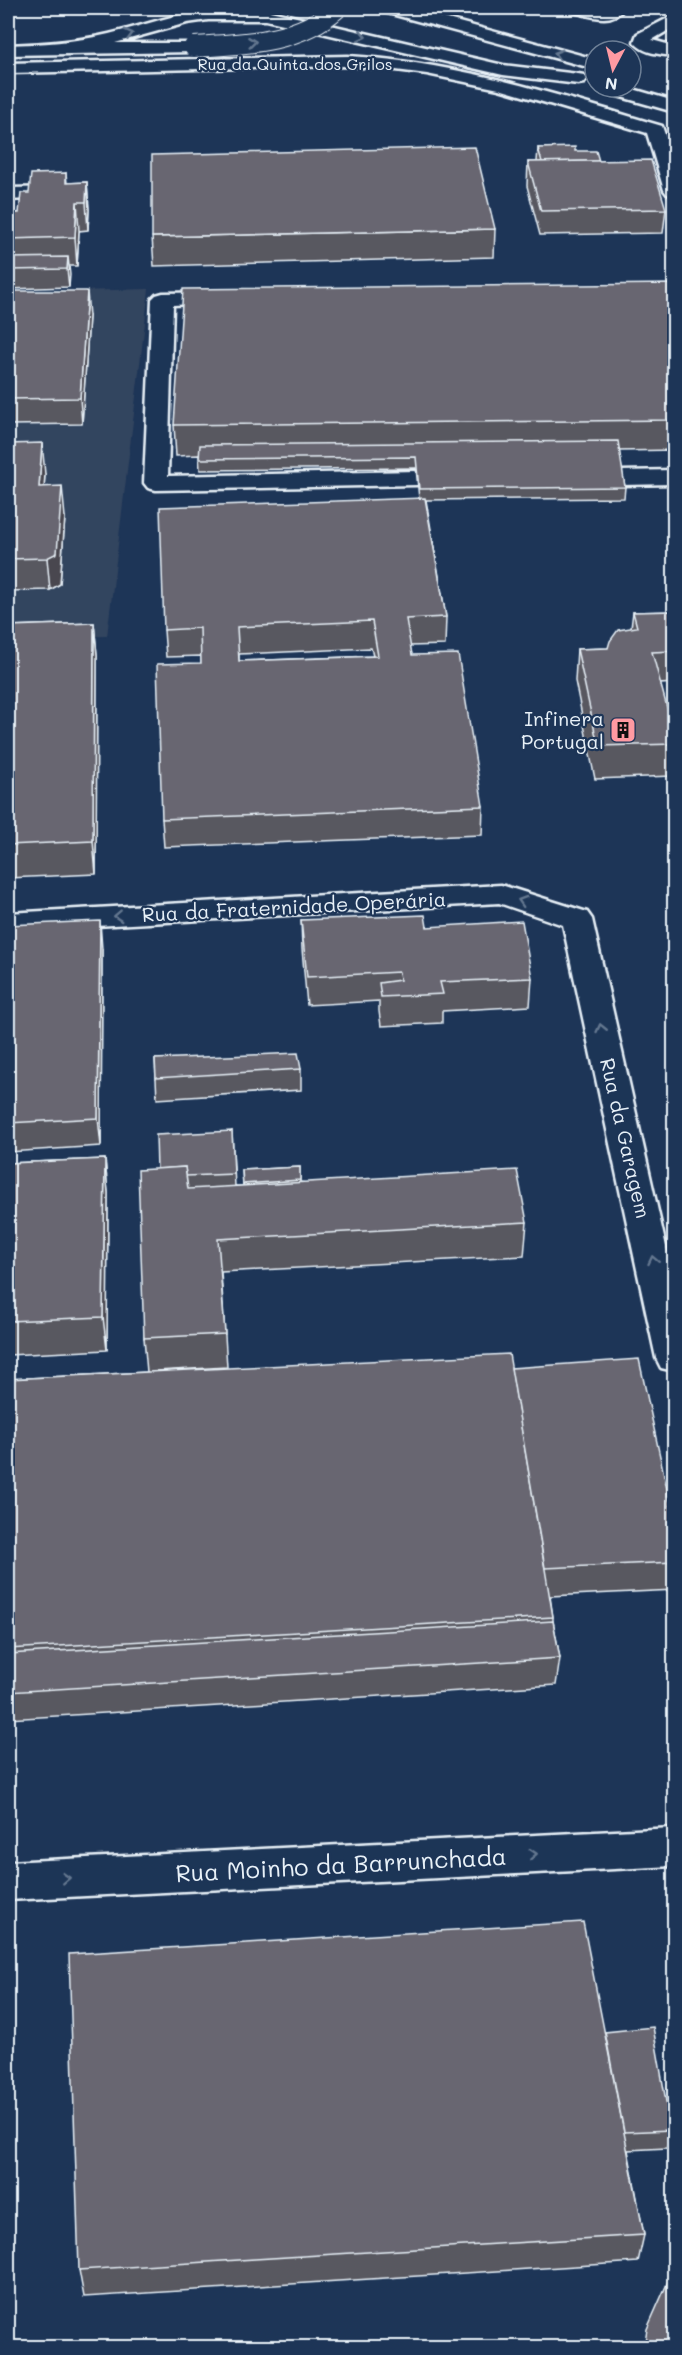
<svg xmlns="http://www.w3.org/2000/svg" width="682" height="2355" font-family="Mali,sans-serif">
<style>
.built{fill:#33445f}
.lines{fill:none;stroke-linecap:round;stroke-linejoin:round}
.minor-casing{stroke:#e8f1f8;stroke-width:5}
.highway-casing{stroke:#e8f1f8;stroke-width:5}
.minor{fill:#1d3557;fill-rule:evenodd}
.highway{fill:#1d3557;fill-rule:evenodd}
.highway-bridge-casing{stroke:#e8f1f8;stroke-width:22;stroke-linecap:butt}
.highway-bridge{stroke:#1d3557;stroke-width:20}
.wall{fill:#595861;stroke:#e8f1f8;stroke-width:1.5;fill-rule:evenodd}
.shaded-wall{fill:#48474f;stroke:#e8f1f8;stroke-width:1.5}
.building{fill:#676671;stroke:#e8f1f8;stroke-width:1.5;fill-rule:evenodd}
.oneway{stroke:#64778f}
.labels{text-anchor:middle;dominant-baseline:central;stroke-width:4.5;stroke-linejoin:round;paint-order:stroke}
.far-street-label{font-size:16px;fill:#e8f1f8;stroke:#1d3557}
.poi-label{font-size:20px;fill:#e8f1f8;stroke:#1d3557;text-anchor:end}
.street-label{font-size:20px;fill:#e8f1f8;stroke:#1d3557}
.near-street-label{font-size:24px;fill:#e8f1f8;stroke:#1d3557}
</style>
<rect width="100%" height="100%" fill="#1d3557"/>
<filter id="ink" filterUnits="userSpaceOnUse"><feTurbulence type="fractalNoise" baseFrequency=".0167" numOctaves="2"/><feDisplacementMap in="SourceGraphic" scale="12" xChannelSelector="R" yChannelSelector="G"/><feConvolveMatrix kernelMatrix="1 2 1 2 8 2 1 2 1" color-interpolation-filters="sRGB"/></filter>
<g filter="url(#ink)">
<!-- built -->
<path class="built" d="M149 289 107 636 8 638V293Z"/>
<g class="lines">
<!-- minor casing -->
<g class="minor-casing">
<g id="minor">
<path d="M571 8H625C611 25 591 16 574 12Z"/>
<path d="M674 15V27L652 40 674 46V56C660 54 644 54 634 42L637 34Z"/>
<path d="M348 56C457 62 558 95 662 126L674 161V196L667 194 664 190 647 133 499 89 427 74 388 69 348 66 8 73V63Z"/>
<path d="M66 187 73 189 76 193 73 197 8 200V188Z"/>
<path d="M226 292 233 294 236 298 233 302 173 305 168 476 417 471 425 473 429 478 425 483 417 485 156 490 148 488 144 483 152 299 156 295 163 293Z"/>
<path d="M674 470V484L621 485 613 483 609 478 613 473 621 471Z"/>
<path d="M501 885 587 912 592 919 674 1282V1371L661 1368 656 1358 563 925 499 903 8 931V913Z"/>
<path d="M674 1828V1866L8 1900V1862Z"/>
</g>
</g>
<!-- highway casing -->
<g class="highway-casing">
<g id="highway">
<path d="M381 8H407L595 59V69L384 12Z"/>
<path d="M208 10H266L503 65 578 74 584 75 587 79 584 83 578 84 503 75 266 20H208L187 23 115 43H200L203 47 200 51 194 52 8 55V45C42 44 75 42 109 34 142 26 174 14 208 10Z"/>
<path d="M597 87H626L674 101V112L600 91Z"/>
</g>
</g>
<!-- minor -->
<use href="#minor" class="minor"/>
<!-- highway -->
<use href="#highway" class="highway"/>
<!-- highway-bridge casing -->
<g class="highway-bridge-casing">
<path id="highway-bridge" d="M194 47C243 44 299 43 337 8"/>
</g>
<!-- highway-bridge -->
<use href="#highway-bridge" class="highway-bridge"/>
</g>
<!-- wall -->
<g class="wall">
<path d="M538 148 575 151 599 161 666 209 663 233 540 235 527 186 528 162H537Z"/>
<path d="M66 173 67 183 87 182 89 210 88 230 79 231 77 266H69V287L8 289V213H19L29 193Z"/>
<path d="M495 229 494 257 154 266 152 237Z"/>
<path d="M675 284V450L619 451 625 487 624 498 426 500 446 617 445 645 410 646 412 655 483 806 482 835 164 847 162 819 201 663V656L166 657 164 630 419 499 416 468 200 470 199 455 176 456 174 425ZM371 648 373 656 239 661V654Z"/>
<path d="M89 316 82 424 8 425V333Z"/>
<path d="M8 444 45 474 44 487 65 517 60 584 50 590 8 591Z"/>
<path d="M675 611V683L660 684 675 737V759L672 776 595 779 575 681 577 649 608 648 631 628 633 612Z"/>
<path d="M94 623 97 655 96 874 8 878V626Z"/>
<path d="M301 920 427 927 532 978 530 1006 442 1011V1023L381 1026 379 1011V1001L307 1005 302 949Z"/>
<path d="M8 925 102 949 101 1146 8 1152Z"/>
<path d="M155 1059 301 1069V1090L157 1099Z"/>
<path d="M232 1131 235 1186H243L242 1170 300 1167V1182L527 1222 524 1256 221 1272 227 1367 156 1371 511 1368 675 1526V1590L550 1596 553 1617V1621L560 1658 556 1685 8 1719V1379L147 1372 144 1338 157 1169Z"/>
<path d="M105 1159 108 1193 107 1350 8 1355V1163Z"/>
<path d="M605 2032 671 2130 667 2148 628 2150 644 2235 638 2262 84 2297 79 2270Z"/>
</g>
<!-- shaded-wall -->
<g class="shaded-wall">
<path d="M87 182 89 210 88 230 86 202Z"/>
<path d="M77 202 79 231 77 266 75 237Z"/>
<path d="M68 257 70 275 69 287 67 269Z"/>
<path d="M87 291 89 316 82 424 80 398Z"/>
<path d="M42 443 45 474 42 518 39 487Z"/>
<path d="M62 486 65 517 60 584 50 590 47 558Z"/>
<path d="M94 623 97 655 96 874 93 841Z"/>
<path d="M100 921 102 949 101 1146 98 1118Z"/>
<path d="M105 1159 108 1193 107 1350 103 1317Z"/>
</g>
<!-- building -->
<g class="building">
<path d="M475 147 495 229 152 237V155Z"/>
<path d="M575 147V151H596L599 161 542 162 538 148Z"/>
<path d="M651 160 666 209 541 211 528 162Z"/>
<path d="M66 173V183L87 182 86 202H77L75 237 8 239V213H19L21 193H29L31 174Z"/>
<path d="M68 257 67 269 8 270V258Z"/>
<path d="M675 284V420L174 425 183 289Z"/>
<path d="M12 291H87L80 398 8 399V333Z"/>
<path d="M618 441 625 487 419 489 416 457 199 459 200 445Z"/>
<path d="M42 443 39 487 62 486 57 553 47 558 8 559V444Z"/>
<path d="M425 498 446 617 406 619 412 655 458 654 483 806 162 819 157 664 201 663 200 628 164 630 160 507ZM372 621 378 656 239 661 237 627Z"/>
<path d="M675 611V651L652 652 675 737V744L598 746 577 649 608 648 610 641 618 630 637 627 633 612Z"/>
<path d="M94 623 93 841 8 845V626Z"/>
<path d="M425 915 427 927 522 921 532 978 440 982 443 994 381 997 379 983 400 980 399 972 307 977 301 920Z"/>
<path d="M100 921 98 1118 8 1123V925Z"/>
<path d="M298 1053 301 1069 156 1078 155 1059Z"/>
<path d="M232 1131 234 1174 186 1176 185 1167 157 1169 156 1135Z"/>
<path d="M105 1159 103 1317 8 1321V1163Z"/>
<path d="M185 1167 188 1189 517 1170 527 1222 218 1239 225 1334 144 1338 138 1170Z"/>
<path d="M300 1167V1180L243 1184 242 1170Z"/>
<path d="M509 1354 553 1617 8 1649V1379Z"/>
<path d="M639 1359 675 1526V1562L545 1568 511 1368Z"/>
<path d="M553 1621 560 1658 8 1692V1654Z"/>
<path d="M583 1922 644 2235 79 2270 69 1954Z"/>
<path d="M653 2027 671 2130 624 2132 605 2032Z"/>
<path d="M675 2272V2348H644L647 2329 670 2277Z"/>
</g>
<!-- one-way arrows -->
<defs><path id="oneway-chevron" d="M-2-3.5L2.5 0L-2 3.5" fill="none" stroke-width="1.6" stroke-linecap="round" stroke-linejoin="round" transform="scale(1.5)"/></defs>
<g class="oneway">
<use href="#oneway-chevron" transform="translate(129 34) rotate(-15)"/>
<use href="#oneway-chevron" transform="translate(362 36) rotate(13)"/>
<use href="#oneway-chevron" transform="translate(252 42) rotate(-7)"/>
<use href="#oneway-chevron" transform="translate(558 54) rotate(-164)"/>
<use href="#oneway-chevron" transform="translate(522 901) rotate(-162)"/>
<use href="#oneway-chevron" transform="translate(118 916) rotate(177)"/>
<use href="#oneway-chevron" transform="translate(601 1028) rotate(-103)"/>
<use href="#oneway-chevron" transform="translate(653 1260) rotate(-102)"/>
<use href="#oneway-chevron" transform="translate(533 1854) rotate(-3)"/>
<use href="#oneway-chevron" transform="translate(66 1878) rotate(-3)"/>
</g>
</g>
<!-- icons -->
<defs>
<g id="building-square" transform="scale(1.35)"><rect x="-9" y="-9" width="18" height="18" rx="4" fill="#ff9aa2" stroke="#1d3557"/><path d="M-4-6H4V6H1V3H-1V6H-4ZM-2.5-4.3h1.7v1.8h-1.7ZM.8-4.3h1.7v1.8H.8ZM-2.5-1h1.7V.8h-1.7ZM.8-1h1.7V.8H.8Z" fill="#111"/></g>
</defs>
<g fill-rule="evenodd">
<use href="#building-square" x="623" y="730"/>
</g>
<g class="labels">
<!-- far-street labels -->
<g class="far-street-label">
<text x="295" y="63">Rua da Quinta dos Grilos</text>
</g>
<!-- poi labels -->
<g class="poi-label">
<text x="604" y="718">Infinera<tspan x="604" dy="23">Portugal</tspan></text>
</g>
<!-- street labels -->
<g class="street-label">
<text transform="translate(294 906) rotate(-3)">Rua da Fraternidade Operária</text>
<text transform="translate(626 1138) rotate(77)">Rua da Garagem</text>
</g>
<!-- near-street labels -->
<g class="near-street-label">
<text transform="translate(341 1864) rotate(-3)">Rua Moinho da Barrunchada</text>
</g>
</g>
<!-- margin -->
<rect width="682" height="2355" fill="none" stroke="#1d3557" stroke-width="30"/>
<rect x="15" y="15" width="652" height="2325" fill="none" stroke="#e8f1f8" stroke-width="2" filter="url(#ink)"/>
<!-- north arrow -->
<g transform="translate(613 69) rotate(187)"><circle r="28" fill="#1d3557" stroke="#6e8097" stroke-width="1.5"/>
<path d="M0-4.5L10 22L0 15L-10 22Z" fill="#ff9aa2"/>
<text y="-9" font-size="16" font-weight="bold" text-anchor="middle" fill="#e8f1f8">N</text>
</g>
</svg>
